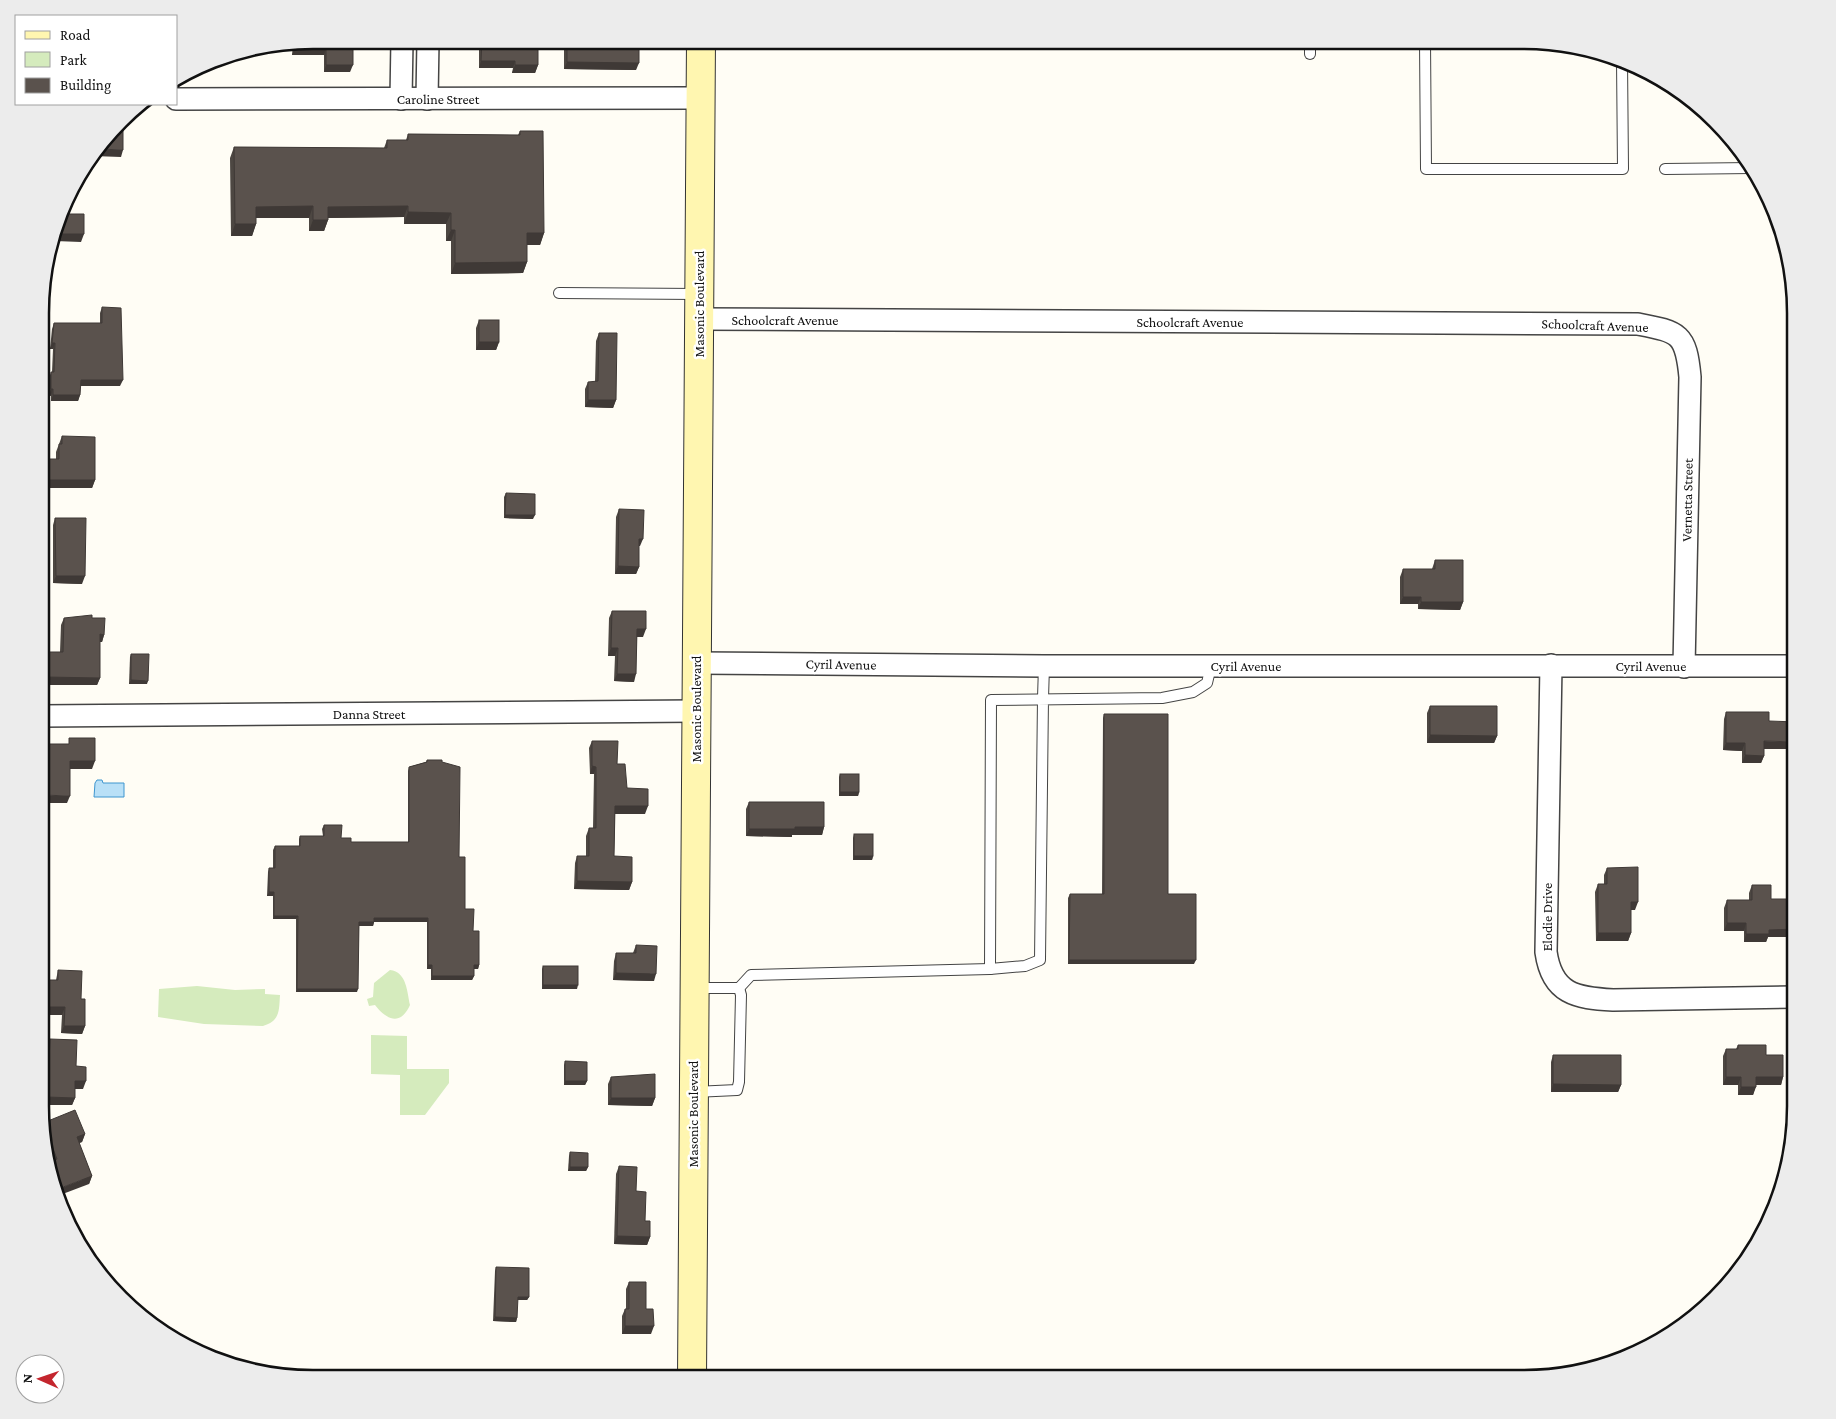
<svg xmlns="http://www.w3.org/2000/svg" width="1836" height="1419" font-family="'Crimson Pro',serif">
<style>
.green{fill:#d5ebbd}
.water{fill:#b9e0f7;stroke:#3f96cf}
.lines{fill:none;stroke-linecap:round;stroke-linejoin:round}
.lane-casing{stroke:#444;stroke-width:12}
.street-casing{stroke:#444;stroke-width:24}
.secondary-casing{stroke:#333;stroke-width:30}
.lane{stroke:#fff;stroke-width:10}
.street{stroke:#fff;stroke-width:21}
.secondary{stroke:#fff6b0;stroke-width:28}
.wall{fill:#4d4742}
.shaded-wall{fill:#3f3936}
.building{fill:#5a524d;stroke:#3f3936}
.labels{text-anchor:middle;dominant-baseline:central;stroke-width:5;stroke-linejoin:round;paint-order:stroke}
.street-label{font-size:14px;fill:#111;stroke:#fff}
.rim{fill:none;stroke:#111;stroke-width:2.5}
</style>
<rect width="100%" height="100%" fill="#fffdf5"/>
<!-- green -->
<g class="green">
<path d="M390 970C407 972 407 992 410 1005 400 1027 386 1019 375 1005L369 1006 367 999 373 997 374 983Z"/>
<path d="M197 986 235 990 265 989V994L280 995C279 1011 280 1021 263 1026L204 1024 158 1017 159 989Z"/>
<path d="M371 1035 407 1036V1069H449V1083L425 1115H400V1075L371 1074Z"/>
</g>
<!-- water -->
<path class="water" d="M97 780H102L103 783H124V797H94L95 783Z"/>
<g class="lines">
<!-- lane casing -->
<g class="lane-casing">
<g id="lane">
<path d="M1425 41 1426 169H1623L1622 60"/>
<path d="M1310 54V40"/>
<path d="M1665 169 1752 168"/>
<path d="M559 293 698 294"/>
<path d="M1044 666 1043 698 1040 960 1025 966 990 969 991 700 1162 698 1193 692 1207 683 1211 666"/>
<path d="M739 988 751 975 990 969"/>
<path d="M694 1092 737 1090 739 1082 741 995 739 988H696"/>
</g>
</g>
<!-- street casing -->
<g class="street-casing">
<g id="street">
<path d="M176 99 701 98"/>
<path d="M401 99 402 40"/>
<path d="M427 99 428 40"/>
<path d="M699 319 1638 324C1679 332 1686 333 1690 377L1684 667"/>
<path d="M697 663 1044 666H1796"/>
<path d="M1551 665 1546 952C1552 994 1576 998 1613 1000L1795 997"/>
<path d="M41 716 696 711"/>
</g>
</g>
<!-- secondary casing -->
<g class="secondary-casing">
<path id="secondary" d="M692 1379 701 40"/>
</g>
<!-- lane -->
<use href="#lane" class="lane"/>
<!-- street -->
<use href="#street" class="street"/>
<!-- secondary -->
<use href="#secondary" class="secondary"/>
</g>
<!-- wall -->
<g class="wall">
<path d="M313 40H353L350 72H324V55H292L293 43Z"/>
<path d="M479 40H538V65L535 73H512L513 68H479Z"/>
<path d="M593 40H639L636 70 564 69V48L567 41H593Z"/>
<path d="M520 131 544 233 540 245H527V262L523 273 451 274V241H446V224H404V217L328 218V220L324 231H309V218H256V224L252 236H231L230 158 234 147 384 148 387 140H406L408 134 518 135Z"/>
<path d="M102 307 120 386H80V395L78 401H51V396L49 395V378L51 372H52L53 349H50L52 329 54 323H100V313Z"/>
<path d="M479 320 499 342 496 350H476V328Z"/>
<path d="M599 333 616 400 613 408 585 407V389L588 382H595L596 341Z"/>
<path d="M62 436 95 480 92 488H44V466L47 459H56V452Z"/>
<path d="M506 493 533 519 504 518V497Z"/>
<path d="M619 509 640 546H639V567L636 574H615L616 517Z"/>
<path d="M55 518 82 584 53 583V525Z"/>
<path d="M1435 560 1463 602 1460 610 1418 609V604H1400V577L1403 569H1432Z"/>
<path d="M612 611 643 637H637L634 682 614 681 615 656H608L609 618Z"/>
<path d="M64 618H92L104 635 102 642H100V678L97 685H43L44 660 46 652H60L61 625Z"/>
<path d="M131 654 147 684H129L130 657Z"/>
<path d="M1430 706 1497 736 1494 743H1427V713Z"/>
<path d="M1726 712 1764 749V756L1761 763H1742V751L1723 750 1724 719Z"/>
<path d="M1104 714 1168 894 1194 964H1068V898L1070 894H1102L1103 718Z"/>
<path d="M592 741 617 764 627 788 645 814H615L614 856 632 882 629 890 574 889 575 863 577 856H586V836L589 828H593L594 774H590L589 748Z"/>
<path d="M427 760 442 762 459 857 465 909 473 931 479 965 478 969H474V976L472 980H431V969H427V922H374L373 926H359L357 992H296V919H273V896H267L268 872 269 868H273V850L275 846H299V839L300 836H323L322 829 324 825 341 838 351 842H408V771L409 767 426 762Z"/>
<path d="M840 774 859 792 858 796H839V777Z"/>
<path d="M749 802 824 827 822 835H792V837L746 836V809Z"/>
<path d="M854 834 873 856 872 860H853V838Z"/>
<path d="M1607 868 1635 910H1631V933L1628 941H1596L1595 892 1598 884H1604V875Z"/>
<path d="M1752 885 1771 899H1796V937H1768L1766 942H1744V931H1724V908L1727 900H1749V893Z"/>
<path d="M636 945 654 981 613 980 614 961 616 953H633Z"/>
<path d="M543 966 577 989H542V969Z"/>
<path d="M58 970 81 999 85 1026 82 1034 61 1033 62 1015H45L46 987 48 980H56Z"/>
<path d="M50 1039 76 1066 83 1089H75V1098L72 1105H44V1089H41V1064L42 1060H47V1046Z"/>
<path d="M1738 1045 1766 1055 1783 1077 1781 1085H1756L1753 1095H1738V1085H1723V1056L1726 1049H1736Z"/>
<path d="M1553 1055 1621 1085 1618 1092H1551V1062Z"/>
<path d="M565 1061 587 1081 585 1085H564V1065Z"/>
<path d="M611 1077 655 1098 652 1106 608 1105V1084Z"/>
<path d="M43 1123 85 1134 82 1142 79 1143 92 1176 89 1184 52 1161 46 1145 42 1128Z"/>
<path d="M570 1152 588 1167 586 1171H568L569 1156Z"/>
<path d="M619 1166 636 1191 650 1237 647 1245 614 1244 616 1174Z"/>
<path d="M496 1267 529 1297 527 1300H517V1318L516 1322 493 1321 495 1271Z"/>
<path d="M629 1282 651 1334H622V1316L625 1309H626V1289Z"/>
</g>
<!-- shaded-wall -->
<g class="shaded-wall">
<path d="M295 48 326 49 324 55H292Z"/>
<path d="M481 61H515L513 68H479Z"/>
<path d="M567 62 639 63 636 70 564 69Z"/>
<path d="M326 65H353L350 72H324Z"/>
<path d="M515 65H538L535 73H512Z"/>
<path d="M99 149 123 150 121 157 93 156Z"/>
<path d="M313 206 309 218H252L256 207Z"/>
<path d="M408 206 404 217 324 218 328 207Z"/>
<path d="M408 212 451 213 446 224H404Z"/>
<path d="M313 220H328L324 231H309Z"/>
<path d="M235 224H256L252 236H231Z"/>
<path d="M451 230H455L451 241H446Z"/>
<path d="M527 233H544L540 245H523Z"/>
<path d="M57 234H84L81 242 55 241Z"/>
<path d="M527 262 523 273 451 274 455 263Z"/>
<path d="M479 342H499L496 350H476Z"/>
<path d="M52 343H55L53 349H50Z"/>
<path d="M81 380H123L120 386H78Z"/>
<path d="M51 389H53L51 396 49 395Z"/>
<path d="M53 395H80L78 401H51Z"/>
<path d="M588 400H616L613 408 585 407Z"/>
<path d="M46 480H95L92 488H44Z"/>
<path d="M505 515H535L533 519 504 518Z"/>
<path d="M639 539H643L640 546H637Z"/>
<path d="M618 566 639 567 636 574H615Z"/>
<path d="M56 576H85L82 584 53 583Z"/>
<path d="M1403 597H1421L1418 604H1400Z"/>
<path d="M1421 602H1463L1460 610 1418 609Z"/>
<path d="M637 629H646L643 637H634Z"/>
<path d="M100 634 104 635 102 642H97Z"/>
<path d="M611 648H618L615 656H608Z"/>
<path d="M617 674H636L634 682 614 681Z"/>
<path d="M46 677 100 678 97 685H43Z"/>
<path d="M131 680 148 681 147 684H129Z"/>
<path d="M1430 735 1497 736 1494 743H1427Z"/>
<path d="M1764 741 1796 742V749H1761Z"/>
<path d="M1726 743H1745L1742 751 1723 750Z"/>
<path d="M1745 755 1764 756 1761 763H1742Z"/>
<path d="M70 761H95L92 769H67Z"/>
<path d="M592 766 596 767 594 774H590Z"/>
<path d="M840 792H859L858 796H839Z"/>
<path d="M42 795 70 796 67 803H41Z"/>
<path d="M615 806H648L645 814H612Z"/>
<path d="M795 827H824L822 835H792V837L746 836 749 829Z"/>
<path d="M854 856H873L872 860H853Z"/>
<path d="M577 881 632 882 629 890 574 889Z"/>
<path d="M269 892H274L273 896H267Z"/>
<path d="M1631 902H1638L1635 910H1628Z"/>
<path d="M274 916H298L296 919H273Z"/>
<path d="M374 918H428L427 922H373Z"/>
<path d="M359 922H374L373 926H357Z"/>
<path d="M1727 923H1746L1744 931H1724Z"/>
<path d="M1796 929V937H1768L1766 942H1744L1746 934 1769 930Z"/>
<path d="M1598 933H1631L1628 941H1596Z"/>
<path d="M1069 960H1196L1194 964H1068Z"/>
<path d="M428 965H432L431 969H427Z"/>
<path d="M474 965H479L478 969H472Z"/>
<path d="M616 973 656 974 654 981 613 980Z"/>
<path d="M432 976H474L472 980H431Z"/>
<path d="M543 985H578L577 989H542Z"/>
<path d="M297 989H358L357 992H296Z"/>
<path d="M48 1007H65L62 1015H45Z"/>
<path d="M64 1026H85L82 1034 61 1033Z"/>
<path d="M1726 1077H1741L1738 1085H1723Z"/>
<path d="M1756 1077H1783L1781 1085H1753Z"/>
<path d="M75 1081H86L83 1089H72Z"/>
<path d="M565 1081H587L585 1085H564Z"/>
<path d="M42 1082H47L44 1089H41V1085Z"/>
<path d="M1553 1084 1621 1085 1618 1092H1551Z"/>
<path d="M1741 1087H1756L1753 1095H1738Z"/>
<path d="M47 1097 75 1098 72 1105H44Z"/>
<path d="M611 1098H655L652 1106 608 1105Z"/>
<path d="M85 1134 82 1142 74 1145 77 1137Z"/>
<path d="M570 1167H588L586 1171H568Z"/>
<path d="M92 1176 89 1184 60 1195 58 1189Z"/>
<path d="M617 1236 650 1237 647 1245 614 1244Z"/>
<path d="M518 1297H529L527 1300H516Z"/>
<path d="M495 1317 517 1318 516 1322 493 1321Z"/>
<path d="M625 1326H654L651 1334H622Z"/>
</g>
<!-- building -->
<g class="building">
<path d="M313 40H353V65H326V49L295 48V43Z"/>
<path d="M482 40H538V65H515V61H481Z"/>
<path d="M596 40H639V63L567 62V41H596Z"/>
<path d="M118 126H123V150L99 149Z"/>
<path d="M520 131H543L544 233H527V262L455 263V230H451V213L408 212V206L328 207V220H313V206L256 207V224H235L234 147 387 148V140H408V134L520 135Z"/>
<path d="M69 198V214H84V234H57Z"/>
<path d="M102 307 121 308 123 380H81L80 395H53V389H51V372H54L55 343H52L54 323H102Z"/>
<rect x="479" y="320" width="20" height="22"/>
<path d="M599 333H617L616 400H588V382L598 381Z"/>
<path d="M62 436 95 437V480H46L47 459H59V444H62Z"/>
<path d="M506 493 535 494V515H505Z"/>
<path d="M619 509 644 510 643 539H639V567L618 566Z"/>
<path d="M55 518H86L85 576H56Z"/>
<path d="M1435 560H1463V602H1421V597H1403V569H1435Z"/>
<path d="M612 611H646V629H637L636 674H617L618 648H611Z"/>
<path d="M92 615V618H105L104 635 100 634V678L46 677V652H63L64 618Z"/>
<path d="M131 654H149L148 681 131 680Z"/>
<path d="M1430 706H1497V736L1430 735Z"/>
<path d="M1726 712H1769V721L1796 722V742L1764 741V756L1745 755V743H1726Z"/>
<path d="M1104 714H1168V894H1196V960H1069L1070 894H1104Z"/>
<path d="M69 738H95V761H70V796L42 795 41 744H69Z"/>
<path d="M592 741H618L617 764H625L627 788 648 789V806H615L614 856 632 857V882L577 881V856H589V828H596V767L592 766Z"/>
<path d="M427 760H442V762L460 767 459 857H465V909H474L473 931H479V965H474V976H432V965H428V918H374V922H359L358 989H297L298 916H274V892H269V868H275V846H300V836H324V825H342L341 838H351V842H409V767L427 762Z"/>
<rect x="840" y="774" width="19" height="18"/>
<path d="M749 802H824V827H795V829H749Z"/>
<rect x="854" y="834" width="19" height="22"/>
<rect x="41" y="848" width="1" height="32"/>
<path d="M1638 867V902H1631V933H1598V884H1607V868Z"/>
<path d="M1752 885H1771V899H1796V929L1769 930V934H1746V923H1727V900H1752Z"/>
<path d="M636 945 657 946 656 974 616 973V953H636Z"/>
<rect x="543" y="966" width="35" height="19"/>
<path d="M58 970 82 971 81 999H85V1026H64L65 1007H48V980H58Z"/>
<path d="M50 1039 77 1040 76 1066 86 1067V1081H75V1098L47 1097V1082H42V1060H49Z"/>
<path d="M1738 1045H1766V1055H1783V1077H1756V1087H1741V1077H1726V1049H1738Z"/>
<path d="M1553 1055H1621V1085L1553 1084Z"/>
<path d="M565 1061 587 1062V1081H565Z"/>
<path d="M655 1074V1098H611V1077Z"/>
<path d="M75 1110 85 1134 77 1137 92 1176 58 1189 51 1162 57 1159 43 1123Z"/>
<path d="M570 1152 588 1153V1167H570Z"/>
<path d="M619 1166 637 1167 636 1191 646 1192 645 1221H650V1237L617 1236Z"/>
<path d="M496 1267 529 1268V1297H518L517 1318 495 1317Z"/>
<path d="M629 1282H646V1309H653L654 1326H625V1309H629Z"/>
<path d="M571 1371 604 1372V1379H571Z"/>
</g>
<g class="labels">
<!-- street labels -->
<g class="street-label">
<text x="438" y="99">Caroline Street</text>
<text transform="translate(699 304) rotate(-90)">Masonic Boulevard</text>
<text x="785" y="320">Schoolcraft Avenue</text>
<text x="1190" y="322">Schoolcraft Avenue</text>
<text transform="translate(1595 325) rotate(2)">Schoolcraft Avenue</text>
<text transform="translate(1687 500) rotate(-89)">Vernetta Street</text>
<text transform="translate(841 664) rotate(1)">Cyril Avenue</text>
<text x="1246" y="666">Cyril Avenue</text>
<text x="1651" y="666">Cyril Avenue</text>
<text transform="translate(696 709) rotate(-90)">Masonic Boulevard</text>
<text x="369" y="714">Danna Street</text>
<text transform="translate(1547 917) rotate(-90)">Elodie Drive</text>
<text transform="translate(693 1114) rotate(-90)">Masonic Boulevard</text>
</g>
</g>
<!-- crop -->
<path d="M0 0H1836V1419H0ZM313 49H1523A264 264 0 0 1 1787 313V1106A264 264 0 0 1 1523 1370H313A264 264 0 0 1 49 1106V313A264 264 0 0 1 313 49Z" fill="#ececec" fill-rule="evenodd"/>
<path class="rim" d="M313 49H1523A264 264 0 0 1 1787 313V1106A264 264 0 0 1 1523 1370H313A264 264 0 0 1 49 1106V313A264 264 0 0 1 313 49Z"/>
<!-- legend -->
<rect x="15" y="15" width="162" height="90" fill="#ffffff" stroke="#a0a0a0"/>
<rect x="25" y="31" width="25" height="8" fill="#fff6b0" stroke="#a0a0a0"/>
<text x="60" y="40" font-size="15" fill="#111111">Road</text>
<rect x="25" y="52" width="25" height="15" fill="#d5ebbd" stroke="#a0a0a0"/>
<text x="60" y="65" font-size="15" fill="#111111">Park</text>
<rect x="25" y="78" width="25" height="15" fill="#5a524d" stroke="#a0a0a0"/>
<text x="60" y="90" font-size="15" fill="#111111">Building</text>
<!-- north arrow -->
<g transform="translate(40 1379) rotate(272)"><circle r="24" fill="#ffffff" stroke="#a0a0a0"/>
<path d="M0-4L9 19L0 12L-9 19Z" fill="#c4262e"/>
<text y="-8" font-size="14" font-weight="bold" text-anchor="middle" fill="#111111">N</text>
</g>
</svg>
